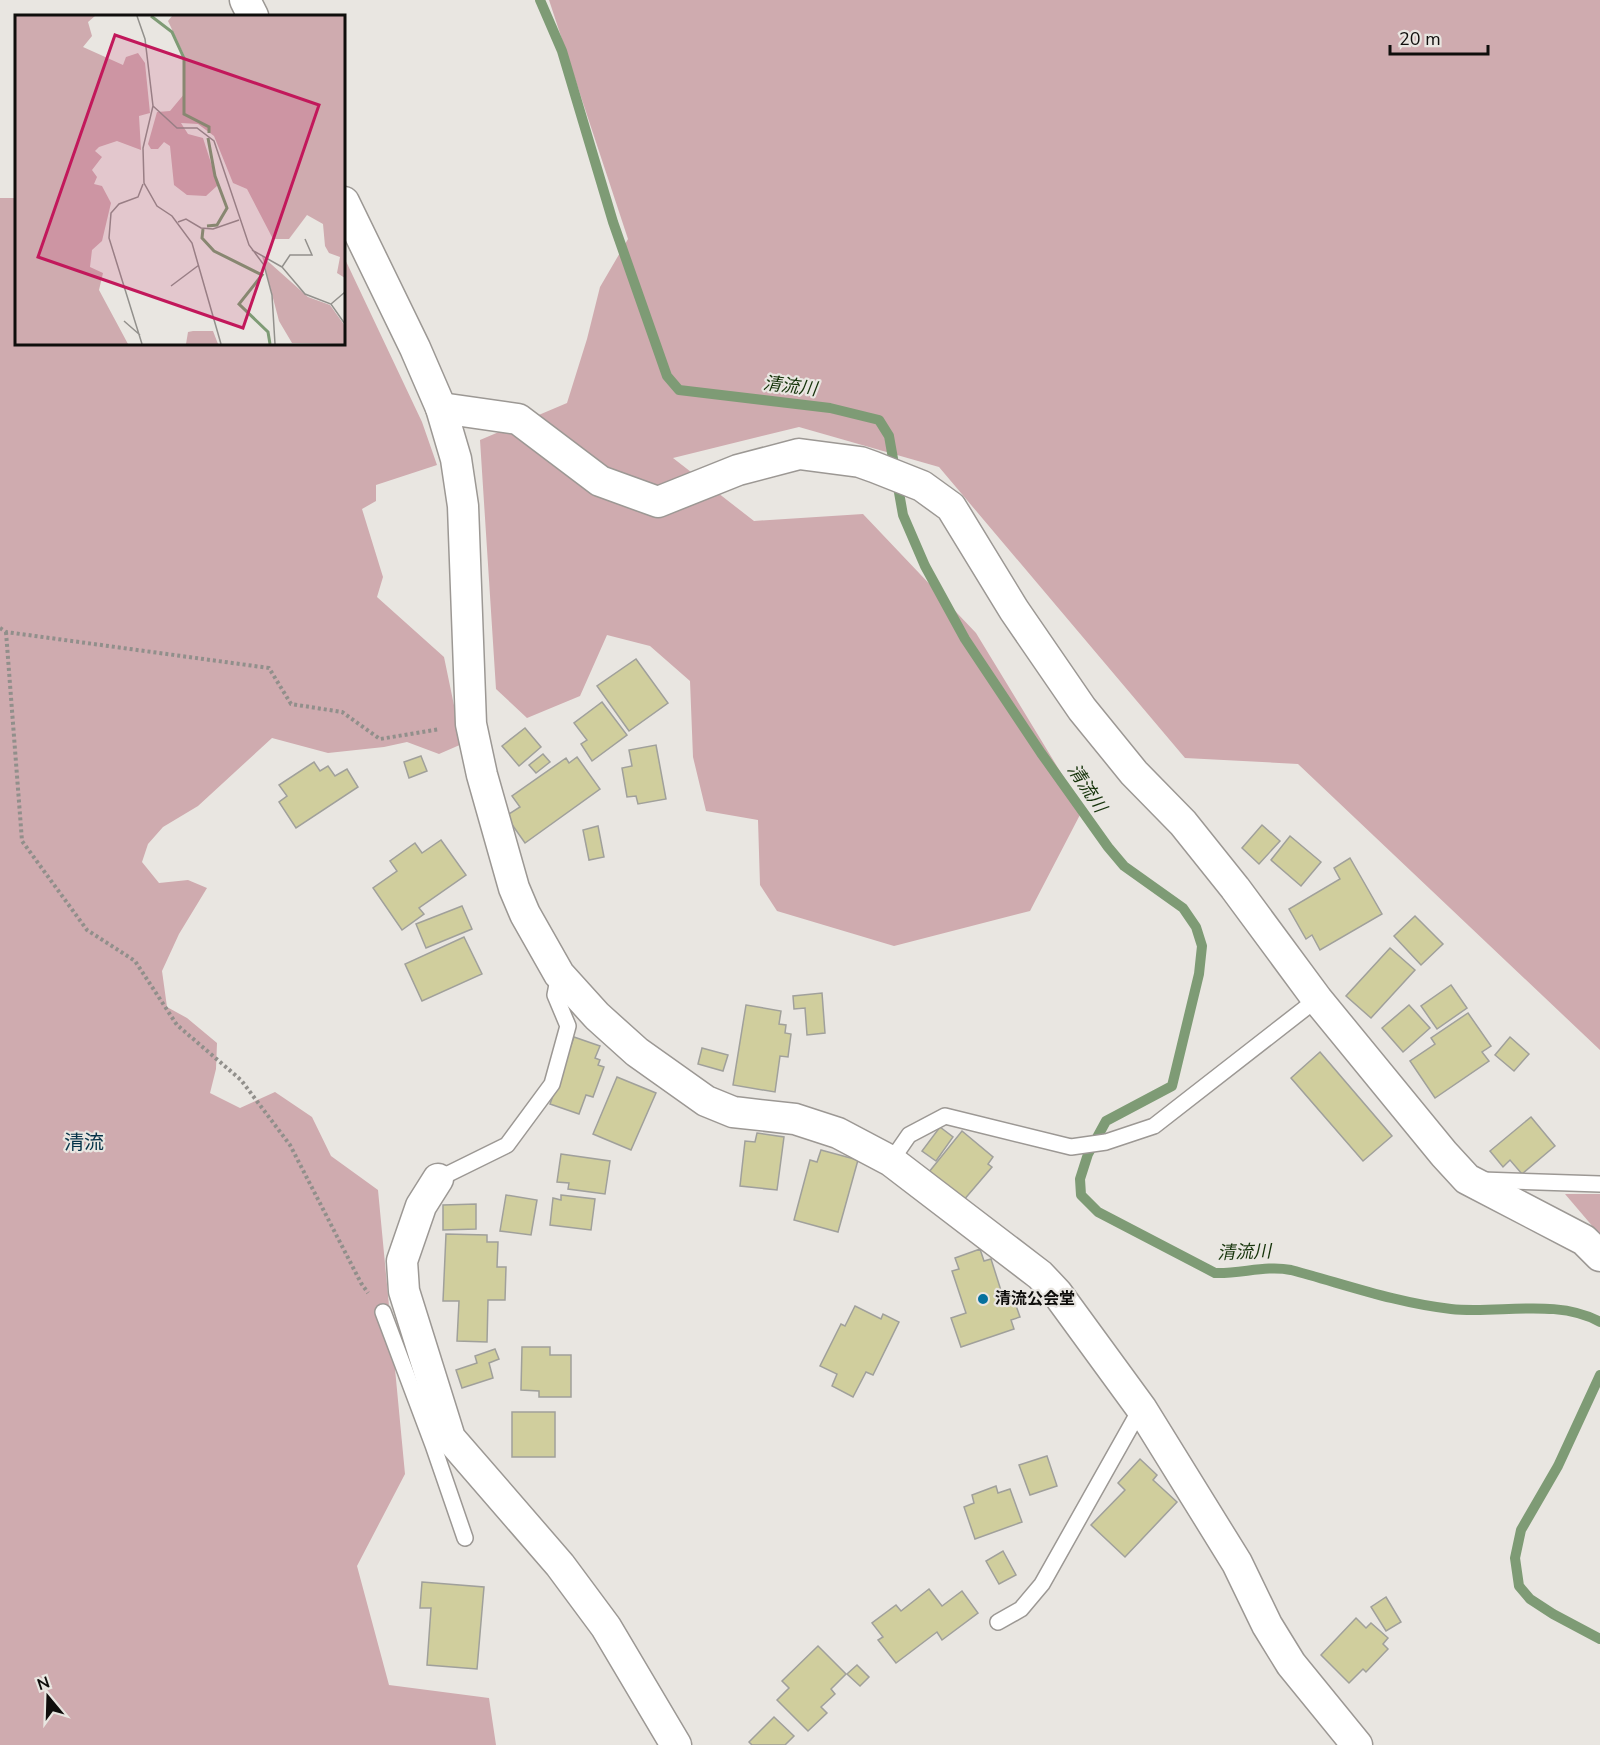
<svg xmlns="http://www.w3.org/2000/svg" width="1600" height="1745" font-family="'Nunito Sans','Noto Sans JP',sans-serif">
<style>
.green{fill:#cfabaf}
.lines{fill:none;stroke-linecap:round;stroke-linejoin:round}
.stream{stroke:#7e9b75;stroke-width:10}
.building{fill:#d0ce9d;stroke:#a0a09b;stroke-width:1.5}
.lane-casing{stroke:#9c9894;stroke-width:18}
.street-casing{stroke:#9c9894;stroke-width:33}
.path{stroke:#918f8b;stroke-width:4;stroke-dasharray:3 3;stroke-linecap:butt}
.lane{stroke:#fff;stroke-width:15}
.street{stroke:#fff;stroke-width:30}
.poi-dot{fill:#06719d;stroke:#e9e6e1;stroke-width:2}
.labels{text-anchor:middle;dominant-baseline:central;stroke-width:4.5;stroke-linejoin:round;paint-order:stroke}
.poi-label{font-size:16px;font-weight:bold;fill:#0f0e0c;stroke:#e9e6e1;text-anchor:start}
.water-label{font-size:18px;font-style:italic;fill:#143209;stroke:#e9e6e1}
.quarter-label{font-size:20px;fill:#053348;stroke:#e9e6e1}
.inset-river{fill:none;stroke:#7e9b75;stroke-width:3}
.inset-road{fill:none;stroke:#92908c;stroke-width:1.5}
.view{fill:#c2185b;fill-opacity:0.15;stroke:#c2185b;stroke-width:3}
.inset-edge{fill:none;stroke:#0f0e0c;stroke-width:3}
</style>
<rect width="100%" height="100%" fill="#e9e6e1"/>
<!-- green -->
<g class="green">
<path d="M549 0H1600V1050L1298 764 1185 758 939 467 799 427 673 458 754 521 863 514 976 633 1083 809 1030 911 894 946 777 911 760 885 758 820 706 811 693 757 690 681 650 646 607 635 580 696 527 718 496 689 480 440 567 403 587 339 600 287 628 239Z"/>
<path d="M0 198H16V344H344V257L422 422 437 465 376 485V501L362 509 383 577 377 597 444 657 462 744 439 754 407 742 384 747 328 753 272 738 198 806 163 827 148 844 142 862 159 883 188 880 207 888 179 934 162 971 167 1007 187 1018 217 1043 216 1069 210 1093 240 1108 275 1092 312 1117 331 1156 378 1190 405 1474 357 1566 389 1685 489 1698 496 1745H0Z"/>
<path d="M1565 1194H1600V1235Z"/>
</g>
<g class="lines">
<!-- stream -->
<g class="stream">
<path d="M540 0 562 51 613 222 667 376 679 390 830 408 879 420 889 436 903 515 925 566 965 639 1041 753 1108 847 1124 866 1183 908 1196 927 1202 946 1199 974 1172 1086 1106 1121 1088 1154 1080 1179 1081 1195 1098 1212 1215 1273C1241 1274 1266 1265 1291 1270 1344 1284 1396 1303 1451 1309 1498 1314 1558 1298 1600 1322"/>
<path d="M1600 1375 1558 1466 1521 1530 1515 1558 1519 1586 1530 1599 1553 1614 1600 1639"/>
</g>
</g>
<!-- building -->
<g class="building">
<path d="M636 659 668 703 629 731 597 686Z"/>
<path d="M602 702 627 735 592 761 581 744 587 740 574 723Z"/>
<path d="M525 728 541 747 519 766 502 746Z"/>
<path d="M656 745 666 799 638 804 636 796 627 797 622 768 632 766 629 750Z"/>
<path d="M543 754 550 762 536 773 529 765Z"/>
<path d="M421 756 427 771 409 778 404 762Z"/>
<path d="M577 757 600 789 525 843 506 816 520 807 512 796 566 758 569 763Z"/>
<path d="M314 762 320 771 328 766 335 776 347 769 358 787 296 828 279 802 287 796 279 785Z"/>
<path d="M1262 825 1280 841 1259 864 1242 848Z"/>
<path d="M598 826 604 857 589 860 583 830Z"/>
<path d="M1290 836 1321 862 1301 886 1271 860Z"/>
<path d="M441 840 466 875 419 908 424 914 402 930 373 888 397 871 390 861 415 843 422 853Z"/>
<path d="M1350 858 1382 914 1320 950 1312 935 1306 939 1289 909 1340 879 1334 868Z"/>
<path d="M462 906 472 929 426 948 416 924Z"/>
<path d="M1415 916 1443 944 1421 965 1394 936Z"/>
<path d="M464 937 482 974 422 1001 405 964Z"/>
<path d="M1390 948 1415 970 1371 1018 1346 996Z"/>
<path d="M1451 985 1467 1008 1437 1029 1421 1006Z"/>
<path d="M822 993 825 1033 807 1035 805 1008 794 1009 793 996Z"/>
<path d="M746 1005 781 1011 779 1024 786 1025 785 1033 791 1034 788 1057 780 1056 775 1092 733 1085Z"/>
<path d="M1409 1005 1430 1028 1403 1052 1382 1028Z"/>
<path d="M1468 1013 1491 1046 1482 1052 1489 1061 1435 1098 1410 1061 1435 1044 1431 1038Z"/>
<path d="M574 1037 600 1046 595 1058 600 1060 598 1065 604 1067 593 1097 586 1095 579 1114 550 1104Z"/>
<path d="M1510 1037 1529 1054 1514 1071 1495 1055Z"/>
<path d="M702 1048 728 1055 723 1071 698 1064Z"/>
<path d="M1320 1052 1392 1136 1363 1161 1291 1078Z"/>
<path d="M617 1077 656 1093 631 1150 593 1134Z"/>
<path d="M1531 1117 1555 1146 1522 1174 1510 1160 1503 1167 1490 1151Z"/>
<path d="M940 1127 953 1137 936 1161 922 1151Z"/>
<path d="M962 1131 993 1157 988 1164 992 1167 963 1201 929 1172Z"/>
<path d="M757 1133 784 1137 777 1190 740 1186 745 1141 755 1142Z"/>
<path d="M821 1150 858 1160 838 1232 794 1220 810 1160 817 1162Z"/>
<path d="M561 1154 610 1161 605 1194 568 1189 569 1183 557 1182Z"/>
<path d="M506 1195 537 1200 531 1235 500 1231Z"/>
<path d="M561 1195 595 1199 591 1230 550 1225 553 1198 561 1200Z"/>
<path d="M476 1204V1229L443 1230V1205Z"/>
<path d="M446 1234 487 1235V1242H498L497 1267H506L505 1300H488L487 1342 457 1341 459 1301H443Z"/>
<path d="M980 1249 984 1261 991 1259 1004 1300 1013 1297 1020 1317 1011 1320 1014 1329 961 1347 951 1318 966 1313 952 1271 959 1269 955 1258Z"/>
<path d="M855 1306 881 1319 883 1314 899 1322 873 1375 866 1372 853 1397 832 1386 837 1374 820 1366 841 1324 845 1326Z"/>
<path d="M522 1347H550V1355H571V1397H539V1391L521 1390Z"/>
<path d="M495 1349 499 1359 489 1363 493 1378 462 1388 456 1370 477 1363 475 1356Z"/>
<rect x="512" y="1412" width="43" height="45"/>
<path d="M1047 1456 1057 1486 1030 1495 1019 1465Z"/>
<path d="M1140 1459 1157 1475 1153 1480 1177 1502 1125 1557 1091 1525 1125 1490 1118 1483Z"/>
<path d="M996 1486 998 1493 1010 1489 1022 1522 975 1539 964 1507 974 1503 972 1495Z"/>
<path d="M1003 1551 1016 1575 999 1584 986 1561Z"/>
<path d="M422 1582 484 1587 477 1669 427 1665 431 1608H420Z"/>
<path d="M929 1589 942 1606 962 1591 978 1613 942 1640 937 1632 896 1663 878 1640 883 1637 872 1623 896 1605 901 1611Z"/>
<path d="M1386 1597 1401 1622 1386 1631 1371 1607Z"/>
<path d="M1356 1618 1366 1628 1371 1623 1388 1638 1383 1644 1388 1649 1366 1672 1363 1669 1349 1683 1321 1655Z"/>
<path d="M818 1646 846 1674 831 1689 835 1694 821 1707 827 1713 808 1731 777 1700 789 1688 782 1681Z"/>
<path d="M857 1665 869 1677 860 1686 847 1674Z"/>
<path d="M774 1717 794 1736 785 1745H752L749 1742Z"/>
</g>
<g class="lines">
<!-- lane casing -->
<g class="lane-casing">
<g id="lane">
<path d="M891 1161 909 1135 945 1116 1071 1147 1106 1142 1154 1126 1317 999"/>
<path d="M438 1179 507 1145 552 1084 568 1026 555 995 559 974"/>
<path d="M1482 1180 1600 1184"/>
<path d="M383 1312 433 1445 465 1538"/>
<path d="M998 1622 1021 1609 1042 1584 1141 1408"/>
</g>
</g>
<!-- street casing -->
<g class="street-casing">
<g id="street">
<path d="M245 0 253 16"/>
<path d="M344 202 415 348 441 408 456 459 463 506 471 724 482 775 514 888 525 914 559 974 597 1016 637 1052 706 1101 733 1112 795 1119 838 1133 891 1161 1040 1275 1057 1293 1141 1408 1237 1563 1267 1625 1291 1664 1357 1745"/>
<path d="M441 408 518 419 600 481 658 502 738 470 799 454 860 462 874 467 922 486 951 507 1014 610 1082 709 1134 773 1183 823 1235 888 1317 999 1444 1154 1467 1179 1584 1240 1600 1256"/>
<path d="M438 1179 421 1206 402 1261 404 1291 450 1438 560 1565 606 1627 676 1745"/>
</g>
</g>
<!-- path -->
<g class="path">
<path d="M0 628 6 632 269 668 291 704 342 712 380 739 440 729"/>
<path d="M6 632 22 841 87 930 135 961 177 1025 241 1080 290 1145 361 1283 368 1293"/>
</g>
<!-- lane -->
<use href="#lane" class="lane"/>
<!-- street -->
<use href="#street" class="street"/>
</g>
<!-- markers -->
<circle class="poi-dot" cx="983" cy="1299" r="6"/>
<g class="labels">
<!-- poi labels -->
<g class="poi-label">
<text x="995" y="1299">清流公会堂</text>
</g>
<!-- water labels -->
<g class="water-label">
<text transform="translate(790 386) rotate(7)">清流川</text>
<text transform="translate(1087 788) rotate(56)">清流川</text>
<text transform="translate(1244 1252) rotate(-2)">清流川</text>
</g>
<!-- quarter labels -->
<g class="quarter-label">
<text x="84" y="1142">清流</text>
</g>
</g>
<!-- overview -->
<g transform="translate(15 15)">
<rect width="330" height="330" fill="#e9e6e1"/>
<path d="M0 1H80L73 7 77 21 68 32 108 50 111 42 123 38 130 48 135 98 124 101 126 135 102 126 84 132 80 136 87 142 77 155 82 162 79 169 87 171 96 188 87 226 77 235 75 252 88 258 84 275 113 329H0ZM157 1H330V263L322 258 325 242 314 238 310 231 308 209 292 200 274 224H258L232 174 218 168 199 121 183 109 166 108 173 119 188 123 203 170 191 181 172 180 159 170 155 131 149 127 143 134H136L133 129 142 97 155 96 170 78V42L153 6ZM247 241 293 282 315 290 330 311V329L277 328 264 306ZM178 316H198L203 329H171L173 317Z" fill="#cfabaf"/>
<path class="inset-river" d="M136 1 157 17 169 43V99L194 112V118M192 211 202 210 212 193 200 161 193 123M188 214 187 223 199 236 247 260 224 289 253 317 255 329"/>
<path class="inset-road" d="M122 1 130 24 138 91 128 133 129 168 142 191 157 201 177 228 206 329M138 91 162 113H182L199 126 234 230 249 250 257 280 260 329M163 207 171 204 186 213 198 214 224 205M290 224 297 240H275L267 252 290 279 316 289 330 309M237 235 267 252M156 271 184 250M316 289 330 277M109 306 125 320M127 329 94 223 96 198 104 189 123 182 128 169"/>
<path class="view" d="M100 20 304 90 228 313 23 242Z"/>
<rect width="330" height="330" class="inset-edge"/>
</g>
<!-- north arrow -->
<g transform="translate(48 1697) rotate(341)" stroke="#e9e6e1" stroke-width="4.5" paint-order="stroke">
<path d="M0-4.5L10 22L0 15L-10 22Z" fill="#0f0e0c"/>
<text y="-9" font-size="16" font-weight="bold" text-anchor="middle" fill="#0f0e0c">N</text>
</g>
<!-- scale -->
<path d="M1390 45v9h98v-9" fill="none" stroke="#0f0e0c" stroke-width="3"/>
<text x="1399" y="45" font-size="18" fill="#0f0e0c" stroke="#e9e6e1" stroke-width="4.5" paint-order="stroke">20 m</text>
</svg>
